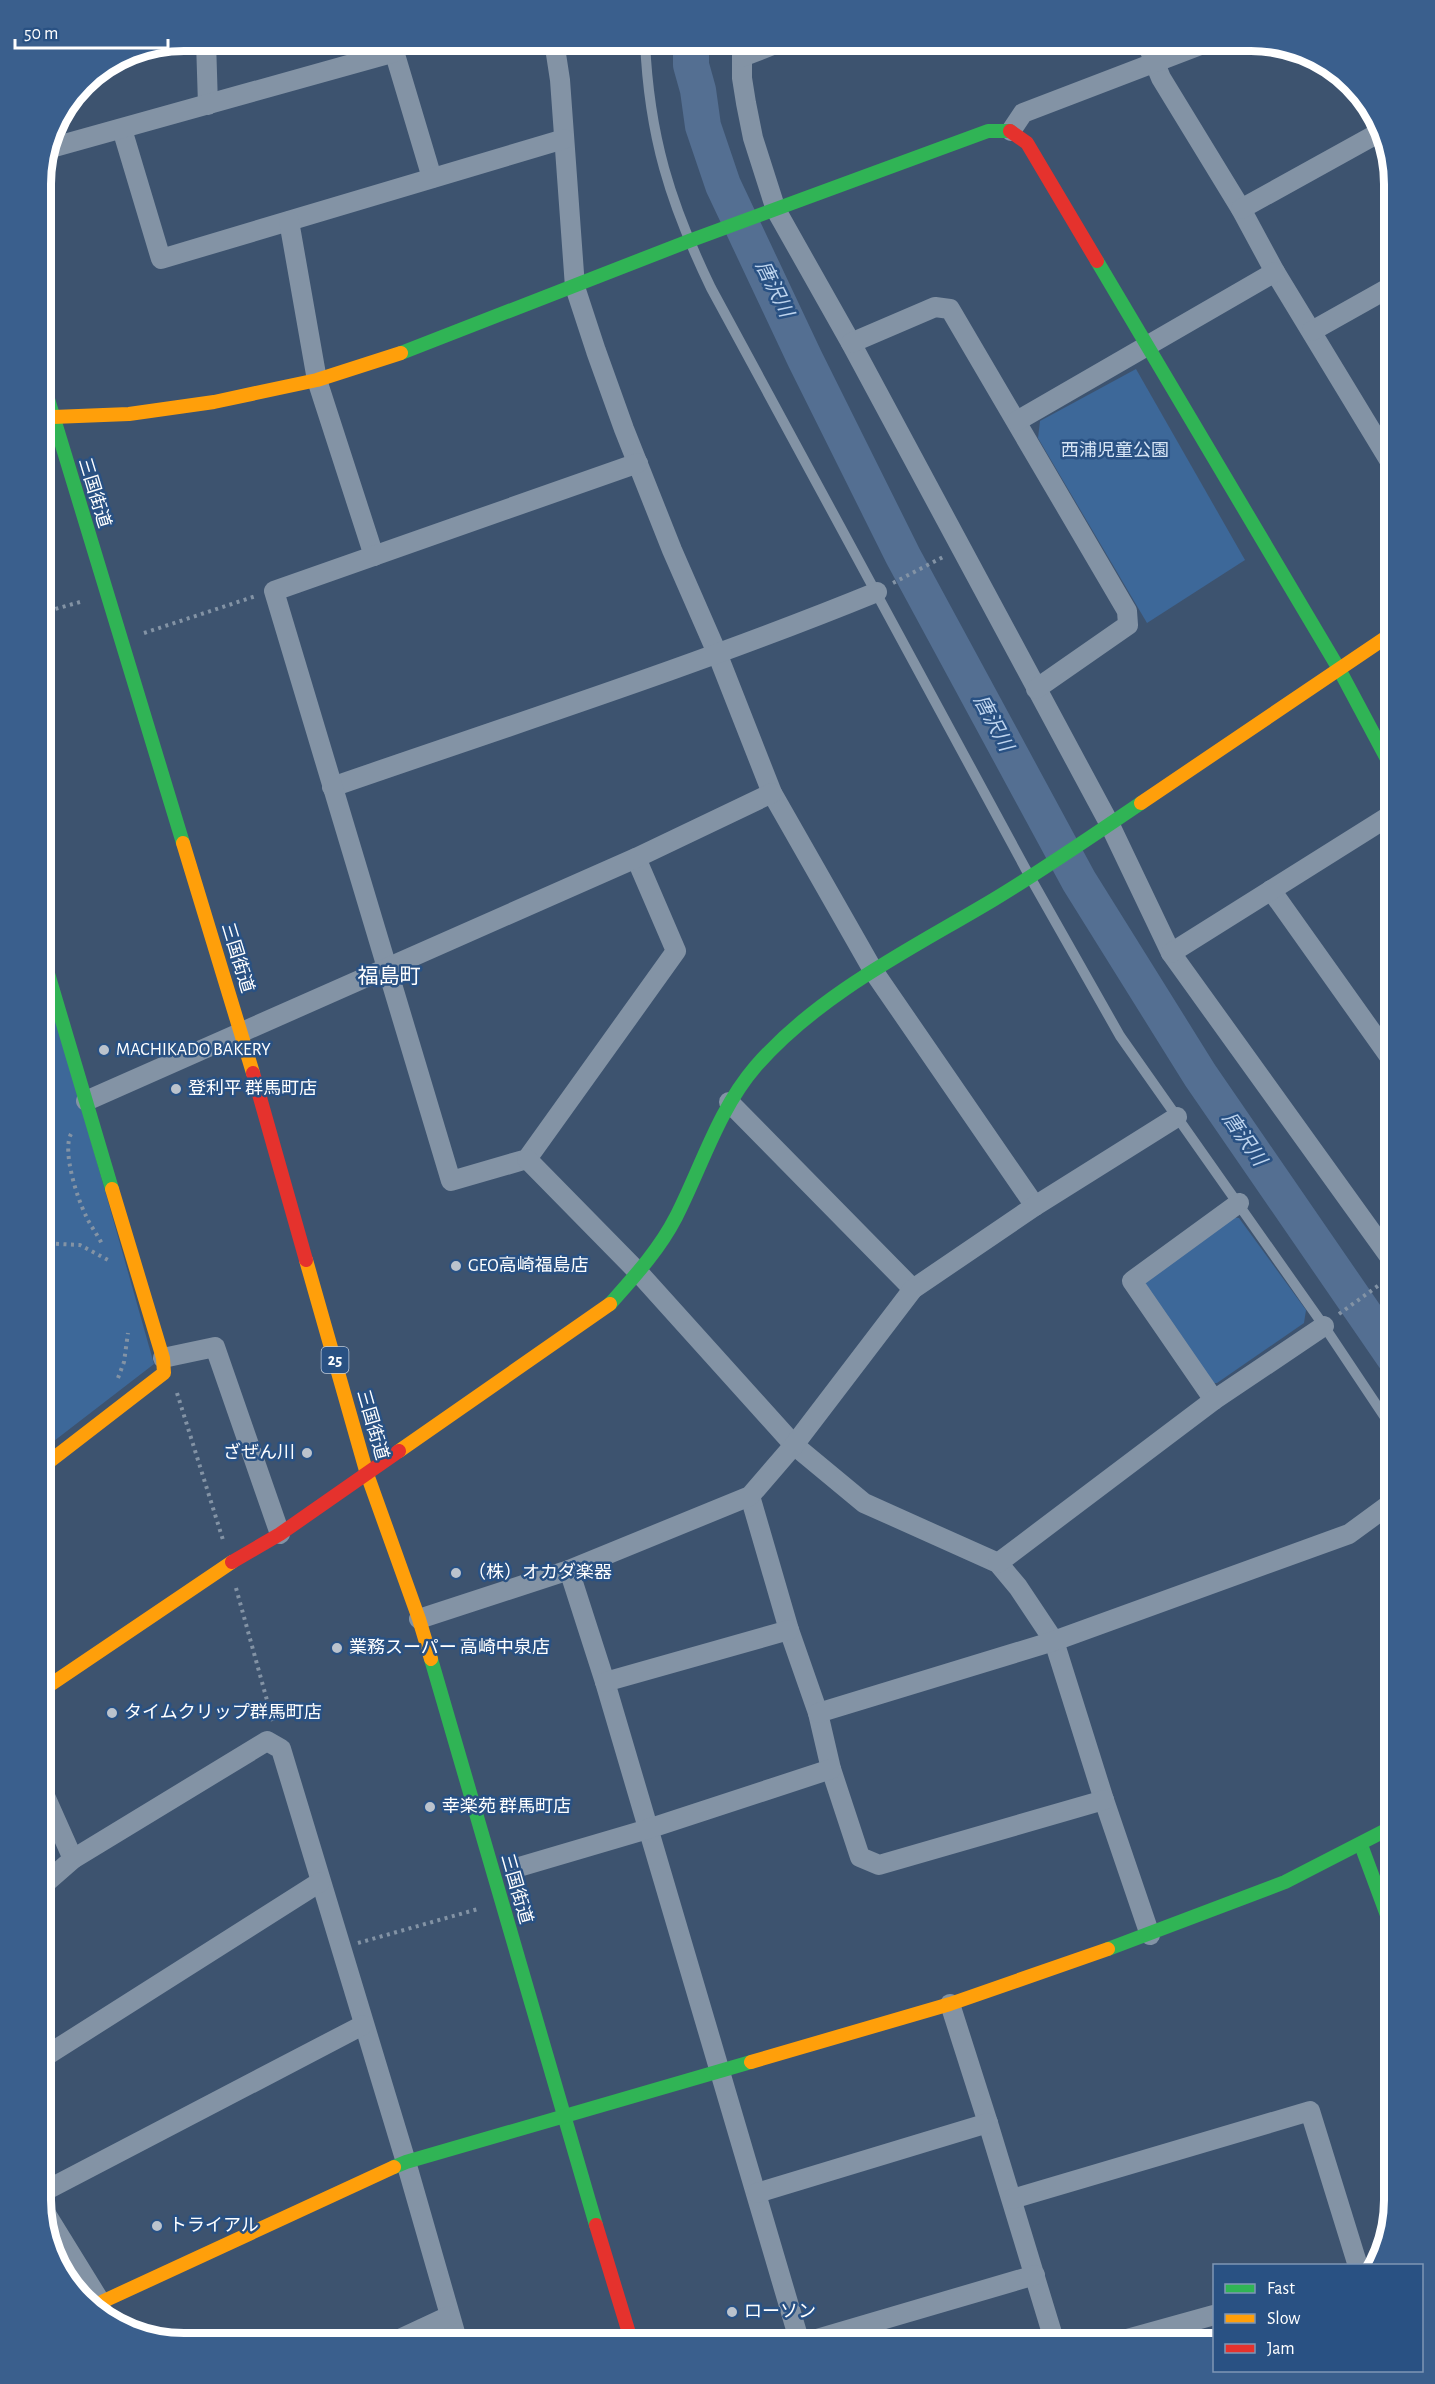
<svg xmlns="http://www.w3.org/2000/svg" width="1435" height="2384" font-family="'Alegreya Sans','Noto Sans JP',sans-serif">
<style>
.green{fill:#3d6899}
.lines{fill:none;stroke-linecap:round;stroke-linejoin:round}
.river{stroke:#546f92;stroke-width:36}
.path{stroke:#8393a5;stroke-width:4;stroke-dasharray:3 4.5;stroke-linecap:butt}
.lane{stroke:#8393a5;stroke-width:10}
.street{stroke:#8393a5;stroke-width:20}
.fast{stroke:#30b455;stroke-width:14}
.slow{stroke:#ff9f0a;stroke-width:14}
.jam{stroke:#e5322d;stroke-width:14}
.poi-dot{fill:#bbc3cd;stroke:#295183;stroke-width:2}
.labels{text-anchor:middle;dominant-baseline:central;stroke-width:5;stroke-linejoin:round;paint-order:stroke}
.shield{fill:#295183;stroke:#bfcbda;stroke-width:1.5}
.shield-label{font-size:16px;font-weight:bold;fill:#fff}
.park-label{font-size:18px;fill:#d5e4f5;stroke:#295183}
.street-label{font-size:18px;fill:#fff;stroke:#295183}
.poi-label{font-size:18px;fill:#fff;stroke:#295183;text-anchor:start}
.water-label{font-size:20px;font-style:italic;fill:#bed4ee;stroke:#295183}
.quarter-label{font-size:21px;fill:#fff;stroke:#295183}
.rim{fill:none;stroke:#fff;stroke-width:8}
</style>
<rect width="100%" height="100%" fill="#3d536f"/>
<!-- green -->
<g class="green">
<path d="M1136 369 1245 560 1147 623 1038 438 1040 421Z"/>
<path d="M41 964 154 1364 41 1451Z"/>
<path d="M1230 1217 1239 1218 1306 1310 1304 1323 1217 1383H1211L1145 1290 1146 1282Z"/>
</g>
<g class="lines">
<!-- river -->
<path class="river" d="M691 41V65L698 90 703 126 723 185 805 359 903 556 1079 881 1200 1075 1394 1357"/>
<!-- path -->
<g class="path">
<path d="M893 583 945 556"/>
<path d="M41 613 80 602"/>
<path d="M144 633 256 596"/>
<path d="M71 1134C62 1151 77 1198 86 1216 90 1225 97 1234 102 1244"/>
<path d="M41 1243 80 1245 108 1260"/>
<path d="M1339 1314 1386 1280"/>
<path d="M118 1378 124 1362 128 1333"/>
<path d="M177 1393 223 1540"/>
<path d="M236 1588 273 1722"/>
<path d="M358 1943 478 1909"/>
</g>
<!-- lane -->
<path class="lane" d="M645 41C649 136 670 203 711 288L1030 877 1120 1036 1324 1326 1394 1431"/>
<!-- street -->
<g class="street">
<path d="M206 41 208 105"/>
<path d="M391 41 432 178"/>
<path d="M554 41 560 80 575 287 596 351 624 429 672 550 717 653 772 793 874 972 1035 1206"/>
<path d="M742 41V78L746 103 753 138 776 210 851 343 1109 823 1171 953 1394 1263"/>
<path d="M1146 41 1161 78 1241 209 1275 272 1394 468"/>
<path d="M742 57 783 41"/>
<path d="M122 129 161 259 564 139"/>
<path d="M1011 131 1023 113 1211 41"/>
<path d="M47 149 395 52"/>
<path d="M1241 209 1382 131"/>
<path d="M289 221 317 380 374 556"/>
<path d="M1312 331 1394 285"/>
<path d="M851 343 935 307 950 309 1127 611 1128 625 1036 689"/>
<path d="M1017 421 1275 272"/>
<path d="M332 787C514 724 698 665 877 592"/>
<path d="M636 858 676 951 527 1159 451 1181 274 591 638 463"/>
<path d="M1271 890 1394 1063"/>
<path d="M1171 953 1394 813"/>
<path d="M86 1101 636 858 772 793"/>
<path d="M729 1102 913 1289"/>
<path d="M527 1159 639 1273 794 1445 864 1503 998 1563 1018 1587 1054 1641 1104 1800 1150 1935"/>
<path d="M163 1358 215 1347 280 1534"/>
<path d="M1214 1400 1132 1281 1239 1203"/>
<path d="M750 1496 789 1630 818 1713 831 1769 860 1857 879 1865 1104 1800"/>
<path d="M998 1563 1214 1400 1324 1326"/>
<path d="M569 1570 605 1682 800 2343"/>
<path d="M419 1619 569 1570 750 1496 794 1445 913 1289 1035 1206 1177 1117"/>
<path d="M605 1682 789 1630"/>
<path d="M818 1713 1054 1641 1349 1534 1394 1501"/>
<path d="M41 1787 73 1859"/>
<path d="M519 1867 648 1829 831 1769"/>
<path d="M41 1887 73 1859 267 1741 281 1749 406 2162 458 2343"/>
<path d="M950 2004 988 2123 1055 2343"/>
<path d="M41 2059 320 1882"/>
<path d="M41 2193 363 2025"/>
<path d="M757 2193 988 2123"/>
<path d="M1012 2199 1310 2111 1358 2266"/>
<path d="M43 2209 101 2303"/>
<path d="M391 2343 449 2316"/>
<path d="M803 2343 1035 2275"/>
<path d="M1113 2343 1214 2315"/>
</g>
<!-- fast -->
<g class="fast">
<path d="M1097 261 1339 669 1394 772"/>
<path d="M401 353 689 241 988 131H1010"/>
<path d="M41 376 183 843"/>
<path d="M41 950 112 1189"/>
<path d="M610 1304C634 1277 659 1250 676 1217 702 1166 718 1110 756 1066 820 993 911 949 993 900 1043 870 1092 836 1141 803"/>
<path d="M431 1659 596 2225"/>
<path d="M1361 1845 1394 1934"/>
<path d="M1108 1949 1285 1882 1394 1826"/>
<path d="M394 2167 406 2162 751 2062"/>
</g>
<!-- slow -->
<g class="slow">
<path d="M41 424 53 417 129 414 214 402 317 380 401 353"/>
<path d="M1141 803 1394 632"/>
<path d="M183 843 253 1073"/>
<path d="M306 1260 367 1474 419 1619 431 1659"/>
<path d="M399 1451 610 1304"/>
<path d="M41 1468 164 1373 163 1358 112 1189"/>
<path d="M41 1691 232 1562"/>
<path d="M751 2062 950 2004 1108 1949"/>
<path d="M93 2306 394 2167"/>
</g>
<!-- jam -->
<g class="jam">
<path d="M1010 131 1027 143 1097 261"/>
<path d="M253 1073 306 1260"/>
<path d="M232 1562 280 1534 399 1451"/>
<path d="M596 2225 632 2343"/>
</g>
</g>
<!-- markers -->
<g class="poi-dot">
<circle cx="104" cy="1050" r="6"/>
<circle cx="176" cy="1089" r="6"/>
<circle cx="456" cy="1266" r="6"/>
<circle cx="307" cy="1453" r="6"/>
<circle cx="456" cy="1573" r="6"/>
<circle cx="337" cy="1648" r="6"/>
<circle cx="112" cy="1713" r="6"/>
<circle cx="430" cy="1807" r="6"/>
<circle cx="157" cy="2226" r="6"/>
<circle cx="732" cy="2312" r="6"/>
</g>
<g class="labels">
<!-- shield labels -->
<rect class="shield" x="321.5" y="1347" width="27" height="26" rx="4.5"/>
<g class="shield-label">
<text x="335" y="1360">25</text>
</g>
<!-- park labels -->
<g class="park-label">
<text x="1115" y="451">西浦児童公園</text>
</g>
<!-- street labels -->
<g class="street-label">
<text transform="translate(94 493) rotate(73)">三国街道</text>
<text transform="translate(237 958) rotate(73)">三国街道</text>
<text transform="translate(372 1425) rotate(74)">三国街道</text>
<text transform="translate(516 1889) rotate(74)">三国街道</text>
</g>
<!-- poi labels -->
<g class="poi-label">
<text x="116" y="1050">MACHIKADO BAKERY</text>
<text x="188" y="1089">登利平 群馬町店</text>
<text x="468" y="1266">GEO高崎福島店</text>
<text x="295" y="1453" text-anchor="end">ざぜん川</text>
<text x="468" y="1573">（株）オカダ楽器</text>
<text x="349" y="1648">業務スーパー 高崎中泉店</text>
<text x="124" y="1713">タイムクリップ群馬町店</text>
<text x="442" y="1807">幸楽苑 群馬町店</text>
<text x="169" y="2226">トライアル</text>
<text x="744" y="2312">ローソン</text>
</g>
<!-- water labels -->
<g class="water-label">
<text transform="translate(774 289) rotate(64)">唐沢川</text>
<text transform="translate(993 723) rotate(62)">唐沢川</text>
<text transform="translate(1244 1139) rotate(55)">唐沢川</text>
</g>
<!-- quarter labels -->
<g class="quarter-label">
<text x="389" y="976">福島町</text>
</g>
</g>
<!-- crop -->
<path d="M0 0H1435V2384H0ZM184 51H1251A133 133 0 0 1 1384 184V2200A133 133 0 0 1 1251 2333H184A133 133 0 0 1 51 2200V184A133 133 0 0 1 184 51Z" fill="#3a5f8d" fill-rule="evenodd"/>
<path class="rim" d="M184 51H1251A133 133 0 0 1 1384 184V2200A133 133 0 0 1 1251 2333H184A133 133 0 0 1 51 2200V184A133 133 0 0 1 184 51Z"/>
<!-- legend -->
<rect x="1213" y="2264" width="210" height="108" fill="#295183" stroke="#7f97b5" stroke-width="1.5"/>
<rect x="1225" y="2284" width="30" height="9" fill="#30b455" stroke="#7f97b5" stroke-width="1.5"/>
<text x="1267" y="2294" font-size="18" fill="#ffffff">Fast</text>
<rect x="1225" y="2314" width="30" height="9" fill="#ff9f0a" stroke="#7f97b5" stroke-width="1.5"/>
<text x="1267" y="2324" font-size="18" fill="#ffffff">Slow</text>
<rect x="1225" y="2344" width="30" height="9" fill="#e5322d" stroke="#7f97b5" stroke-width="1.5"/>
<text x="1267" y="2354" font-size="18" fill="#ffffff">Jam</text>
<!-- scale -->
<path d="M15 39v9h153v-9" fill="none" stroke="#ffffff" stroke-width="3"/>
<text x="24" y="39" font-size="18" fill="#ffffff" stroke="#295183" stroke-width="4.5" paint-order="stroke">50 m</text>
</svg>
